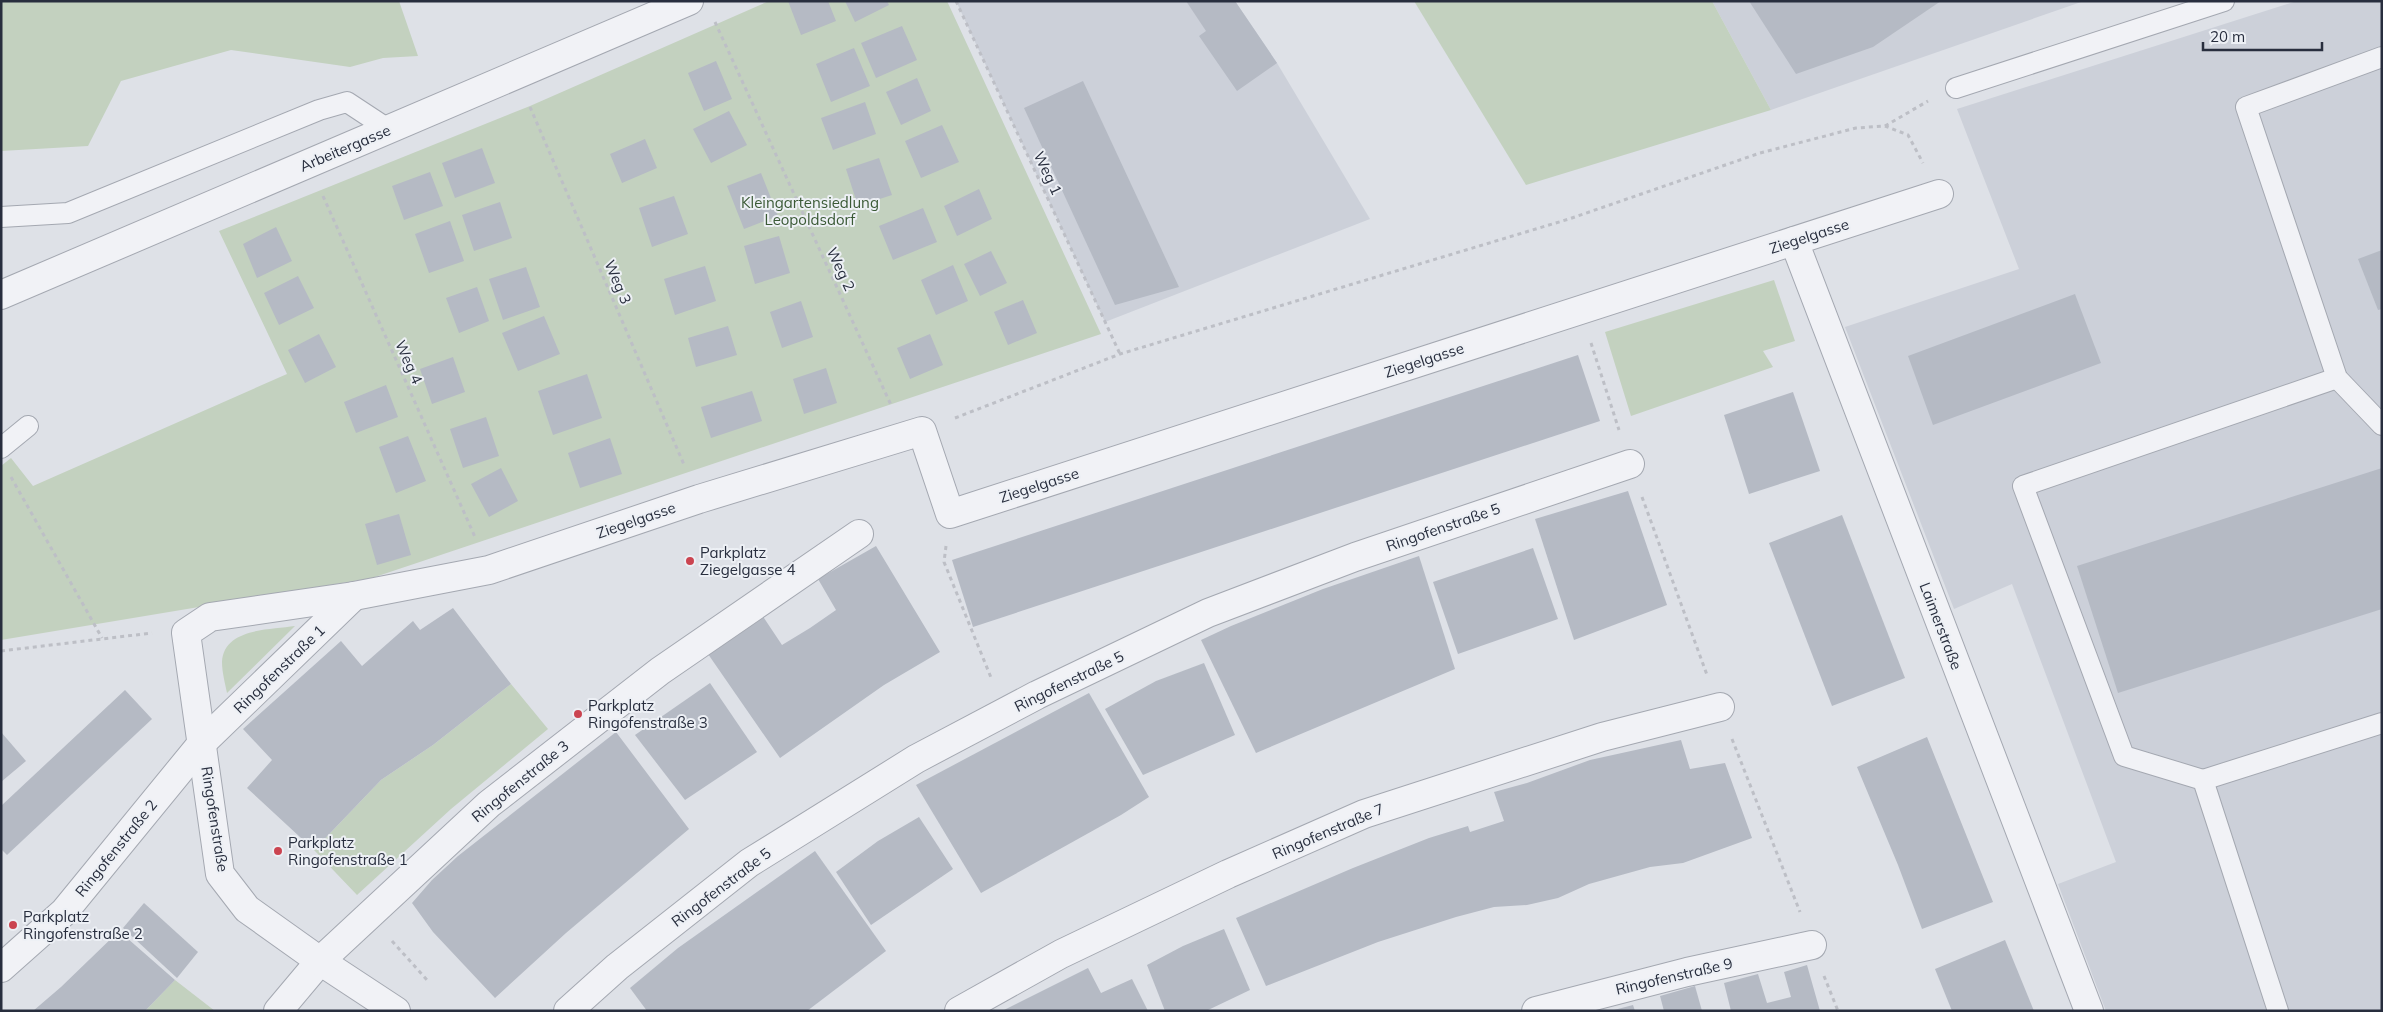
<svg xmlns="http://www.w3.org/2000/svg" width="2383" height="1012" font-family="Mulish,sans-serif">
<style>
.built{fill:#ccd0d9}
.green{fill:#c3d1bf}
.building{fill:#b5bac4}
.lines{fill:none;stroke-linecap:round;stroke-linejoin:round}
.lane-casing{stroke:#a4a8b1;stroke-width:22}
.street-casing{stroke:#a4a8b1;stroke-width:30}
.path{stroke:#bdbfc6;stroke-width:3;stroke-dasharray:4 4;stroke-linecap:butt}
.lane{stroke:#f1f2f6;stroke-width:20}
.street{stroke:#f1f2f6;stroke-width:28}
.poi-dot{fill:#cb4450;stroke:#edf0f5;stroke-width:2}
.labels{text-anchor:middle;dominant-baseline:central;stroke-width:4;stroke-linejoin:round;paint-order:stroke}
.street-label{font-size:15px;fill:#282e3e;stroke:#edf0f5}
.park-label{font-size:15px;fill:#3a5935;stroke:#edf0f5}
.poi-label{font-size:15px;fill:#282e3e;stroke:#edf0f5;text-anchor:start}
</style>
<rect width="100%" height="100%" fill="#dee1e7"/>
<!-- built -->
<g class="built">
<path d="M956 1H1235L1277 63 1370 219 1105 322Z"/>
<path d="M1712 1H2084L1771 110Z"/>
<path d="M2297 1H2382V1011H2106L2058 884 2116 862 2012 584 1954 609 1845 327 2019 269 1957 109Z"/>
</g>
<!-- green -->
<g class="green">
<path d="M1 1H399L418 56 383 58 350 67 231 50 121 81 88 146 1 151Z"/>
<path d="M769 1H947L1101 334 372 578 1 640V466L11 458 33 486 287 374 219 231 530 106Z"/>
<path d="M1414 1H1712L1771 110 1526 185Z"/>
<path d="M1774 280 1795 341 1763 351 1773 367 1631 416 1605 332Z"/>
<path d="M295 626 227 693C225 683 222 672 222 662 224 628 269 630 295 626Z"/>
<path d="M511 684 548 729 451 809 357 895 314 850 381 780 433 745Z"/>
<path d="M175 980 215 1011H145Z"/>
</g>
<!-- building -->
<g class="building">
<path d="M788 1H828L836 21 801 35Z"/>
<path d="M845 1H887L889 5 855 22Z"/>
<path d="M1186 1H1235L1277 63 1237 91 1199 36 1206 31Z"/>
<path d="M1749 1H1941L1873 47 1796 74Z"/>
<path d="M902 26 917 60 876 78 861 43Z"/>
<path d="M854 48 870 86 831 102 816 64Z"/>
<path d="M716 61 732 99 704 111 688 73Z"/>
<path d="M917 78 931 111 901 125 886 92Z"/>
<path d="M1083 81 1179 287 1115 305 1024 108Z"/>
<path d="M865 102 876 134 833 150 821 118Z"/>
<path d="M729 111 747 145 711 163 693 129Z"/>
<path d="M942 125 959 162 921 178 905 141Z"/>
<path d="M645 139 657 168 622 183 610 154Z"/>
<path d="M482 148 495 183 455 198 442 163Z"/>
<path d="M879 158 892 195 858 206 846 169Z"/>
<path d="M430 172 443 206 404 220 392 186Z"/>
<path d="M761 173 778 216 744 229 727 186Z"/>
<path d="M979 189 992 219 957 236 944 206Z"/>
<path d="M674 196 688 234 652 247 639 208Z"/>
<path d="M500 202 512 238 474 251 462 215Z"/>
<path d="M923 208 937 242 893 260 879 226Z"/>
<path d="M450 221 464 261 429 273 415 234Z"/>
<path d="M276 227 292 261 257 278 243 244Z"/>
<path d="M779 236 790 273 755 284 744 246Z"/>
<path d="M2382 250V309L2378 310 2358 259Z"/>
<path d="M991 251 1007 283 980 296 964 264Z"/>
<path d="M953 265 968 301 936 315 921 280Z"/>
<path d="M705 266 716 301 675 315 664 279Z"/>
<path d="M526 267 540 307 503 320 489 279Z"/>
<path d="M298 276 314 308 279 325 264 293Z"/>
<path d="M477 287 489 321 459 333 446 298Z"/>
<path d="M2075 294 2101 363 1933 425 1908 356Z"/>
<path d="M1023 300 1037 333 1008 345 994 312Z"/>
<path d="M801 301 813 337 782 348 770 312Z"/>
<path d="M544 316 560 354 518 371 502 333Z"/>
<path d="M728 326 737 355 696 367 688 338Z"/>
<path d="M319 334 336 367 305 383 288 350Z"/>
<path d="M930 334 943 365 910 379 897 348Z"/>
<path d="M1578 355 1600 421 973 627 952 560Z"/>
<path d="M453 357 465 392 432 404 420 369Z"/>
<path d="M826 368 837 403 804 414 793 379Z"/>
<path d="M587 374 602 418 553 435 538 391Z"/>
<path d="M386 385 398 417 356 433 344 402Z"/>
<path d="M752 391 762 421 711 438 701 407Z"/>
<path d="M1793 392 1820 471 1749 494 1724 415Z"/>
<path d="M486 417 499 456 463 468 450 429Z"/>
<path d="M408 436 426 481 396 493 379 447Z"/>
<path d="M610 438 622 474 580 488 568 453Z"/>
<path d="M501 468 518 501 489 517 471 484Z"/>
<path d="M2382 468V609L2118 693 2077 566Z"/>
<path d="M1628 491 1667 605 1574 640 1535 519Z"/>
<path d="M399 514 411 555 377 565 365 524Z"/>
<path d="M1842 515 1905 678 1832 706 1769 543Z"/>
<path d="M876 546 940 652 884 685 780 758 708 654 762 615 782 645 810 628 836 610 818 579Z"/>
<path d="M1533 548 1558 619 1458 654 1433 582Z"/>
<path d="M1419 556 1455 669 1256 753 1201 640 1231 626 1323 589Z"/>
<path d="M453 608 511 684 433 745 381 780 314 850 247 788 272 760 243 729 341 641 362 666 413 621 420 630Z"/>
<path d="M1204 663 1235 735 1143 775 1105 709 1156 681Z"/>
<path d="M710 683 757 752 685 800 635 735Z"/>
<path d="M125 690 152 719 7 855 1 849V806Z"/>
<path d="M1089 693 1149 797 1121 815 981 893 916 785Z"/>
<path d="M1 732 26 761 1 782Z"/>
<path d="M616 732 689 829 566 933 495 998 433 932 412 903 432 880 458 856Z"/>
<path d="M1927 737 1993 902 1922 929 1898 865 1857 767Z"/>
<path d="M1681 740 1690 769 1725 763 1752 838 1683 863 1650 867 1589 884 1558 898 1527 905 1494 907 1456 917 1378 942 1266 986 1236 918 1353 868 1429 838 1468 826 1470 832 1504 821 1494 792 1527 783 1590 760Z"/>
<path d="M919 817 953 869 871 925 836 872 878 841Z"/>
<path d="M815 851 886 951 807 1011H647L630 988 678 948Z"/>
<path d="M144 903 198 952 177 978 123 928Z"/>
<path d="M1224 929 1250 990 1206 1011H1165L1147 965 1183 946Z"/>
<path d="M119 931 175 980 145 1011H33L61 987Z"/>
<path d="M2005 940 2034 1011H1952L1935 969Z"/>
<path d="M1807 965 1820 1011H1731L1724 983 1758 974 1767 1003 1791 997 1784 972Z"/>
<path d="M1088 968 1101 993 1132 979 1148 1011H1002Z"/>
<path d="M1695 986 1702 1011H1664L1660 996Z"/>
<path d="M1633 1005 1635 1011H1614V1010Z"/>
</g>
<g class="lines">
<!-- lane casing -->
<g class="lane-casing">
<g id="lane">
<path d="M2382 57 2246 107 2337 378 2382 425"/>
<path d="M1956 88 2224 1"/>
<path d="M1 217 68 213 319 110 347 102 388 129"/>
<path d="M1 448 28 426"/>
<path d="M2203 780 2382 723"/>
<path d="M2278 1011 2203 780 2124 756 2023 486 2337 378"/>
</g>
</g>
<!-- street casing -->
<g class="street-casing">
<g id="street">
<path d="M1794 241 2089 1011"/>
<path d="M1 295 689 1"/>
<path d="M1 968 64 912 203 742 354 596"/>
<path d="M278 1011 320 961 489 804 660 671 859 534"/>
<path d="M396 1011 320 961 247 909 220 874 186 633 210 617 354 596 489 570 699 499 922 431 950 514 1939 194"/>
<path d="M568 1011 617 967 749 863 916 759 1037 695 1208 613 1355 557 1630 464"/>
<path d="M959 1011 1061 954 1228 874 1364 814 1602 737 1720 707"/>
<path d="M1536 1011 1687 972 1812 945"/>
</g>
</g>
<!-- path -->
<g class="path">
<path d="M956 1 1120 354"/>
<path d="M715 22 891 405"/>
<path d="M530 107 685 467"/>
<path d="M1885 126 1928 101"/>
<path d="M323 196 475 537"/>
<path d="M1591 343 1619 430"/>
<path d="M955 418 1120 354 1569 219 1760 153 1856 128 1885 126 1908 135 1923 163"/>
<path d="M11 477 102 638"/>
<path d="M1642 497 1707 675"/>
<path d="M946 546 944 562 992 680"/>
<path d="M1 651 152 633"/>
<path d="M1732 739 1800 912"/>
<path d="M392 941 428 981"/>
<path d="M1824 976 1838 1011"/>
</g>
<!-- lane -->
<use href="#lane" class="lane"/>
<!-- street -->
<use href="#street" class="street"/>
</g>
<!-- markers -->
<g class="poi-dot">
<circle cx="690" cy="561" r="5"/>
<circle cx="578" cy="714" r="5"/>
<circle cx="278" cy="851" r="5"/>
<circle cx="13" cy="925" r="5"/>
</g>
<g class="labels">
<!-- street labels -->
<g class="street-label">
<text transform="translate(345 148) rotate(-23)">Arbeitergasse</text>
<text transform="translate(1048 173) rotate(65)">Weg 1</text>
<text transform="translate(1809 236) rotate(-18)">Ziegelgasse</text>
<text transform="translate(841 269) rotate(65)">Weg 2</text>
<text transform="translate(618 282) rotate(67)">Weg 3</text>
<text transform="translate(1424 360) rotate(-18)">Ziegelgasse</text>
<text transform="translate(409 362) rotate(66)">Weg 4</text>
<text transform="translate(1039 485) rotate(-18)">Ziegelgasse</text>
<text transform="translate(636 520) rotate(-19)">Ziegelgasse</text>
<text transform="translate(1443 527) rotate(-19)">Ringofenstraße 5</text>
<text transform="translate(1941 626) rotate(69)">Laimerstraße</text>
<text transform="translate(279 669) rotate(-44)">Ringofenstraße 1</text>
<text transform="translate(1069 681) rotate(-26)">Ringofenstraße 5</text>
<text transform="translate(520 781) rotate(-39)">Ringofenstraße 3</text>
<text transform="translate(215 819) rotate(81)">Ringofenstraße</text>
<text transform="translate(1328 831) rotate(-23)">Ringofenstraße 7</text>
<text transform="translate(116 848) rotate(-51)">Ringofenstraße 2</text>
<text transform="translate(721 887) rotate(-37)">Ringofenstraße 5</text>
<text transform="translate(1674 976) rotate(-13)">Ringofenstraße 9</text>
</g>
<!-- park labels -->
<g class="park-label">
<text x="810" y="202">Kleingartensiedlung<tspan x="810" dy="17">Leopoldsdorf</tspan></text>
</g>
<!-- poi labels -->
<g class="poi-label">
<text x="700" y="552">Parkplatz<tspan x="700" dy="17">Ziegelgasse 4</tspan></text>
<text x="588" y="705">Parkplatz<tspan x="588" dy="17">Ringofenstraße 3</tspan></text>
<text x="288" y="842">Parkplatz<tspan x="288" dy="17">Ringofenstraße 1</tspan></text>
<text x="23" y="916">Parkplatz<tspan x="23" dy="17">Ringofenstraße 2</tspan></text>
</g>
</g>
<!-- border -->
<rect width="2383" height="1012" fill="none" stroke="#282e3e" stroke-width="5"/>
<!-- scale -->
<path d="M2203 42v8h119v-8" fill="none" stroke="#282e3e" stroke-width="2.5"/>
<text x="2210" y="42" font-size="15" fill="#282e3e" stroke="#edf0f5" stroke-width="4" paint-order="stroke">20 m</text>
</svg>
